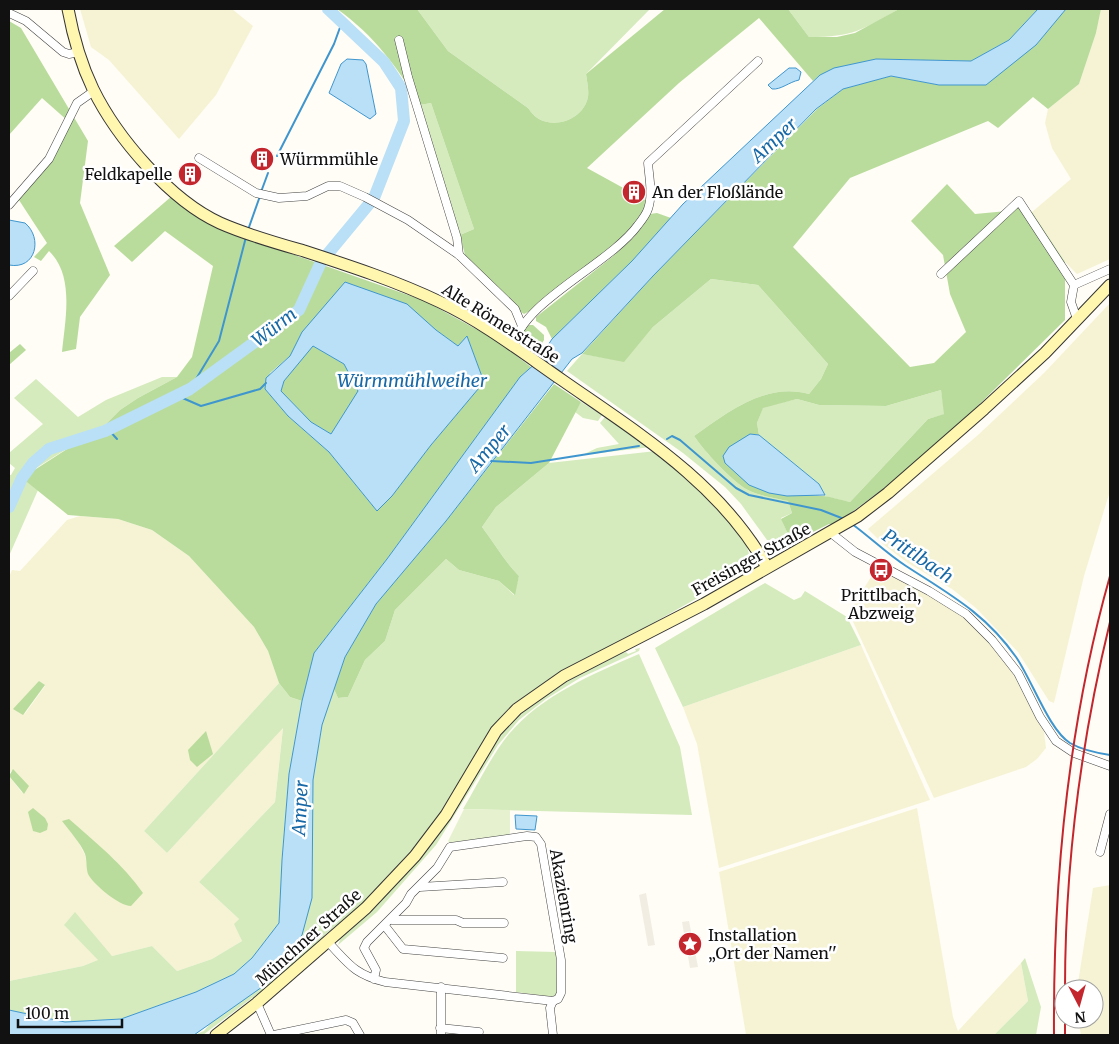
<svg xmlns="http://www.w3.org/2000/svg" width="1119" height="1044" font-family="Merriweather,serif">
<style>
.farmland{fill:#f6f3d4;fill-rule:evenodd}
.green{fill:#d5ebbd}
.forest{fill:#b9dc9c;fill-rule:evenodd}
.pitch{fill:#e6f2cf}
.plaza{fill:#f1ede2}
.water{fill:#b9e0f7;stroke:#3f96cf;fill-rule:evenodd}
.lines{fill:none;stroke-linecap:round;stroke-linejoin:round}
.stream{stroke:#3f96cf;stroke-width:2}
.river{stroke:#b9e0f7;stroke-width:12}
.street-casing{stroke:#444;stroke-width:9}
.secondary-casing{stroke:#333;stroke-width:13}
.street{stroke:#fff;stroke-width:8}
.secondary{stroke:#fff6b0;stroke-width:11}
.rail{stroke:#c4262e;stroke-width:2}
.labels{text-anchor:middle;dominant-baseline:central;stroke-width:5;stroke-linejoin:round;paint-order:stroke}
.poi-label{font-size:16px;fill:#111;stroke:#fff;text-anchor:start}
.street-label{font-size:16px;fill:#111;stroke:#fff}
.water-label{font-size:18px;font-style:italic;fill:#1768a6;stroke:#fff}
</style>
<rect width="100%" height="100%" fill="#fffdf5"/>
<!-- farmland -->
<g class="farmland">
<path d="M80 9H232L253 26 216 95 179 139 109 60 91 47Z"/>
<path d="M1101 9H1110V259L1077 274 1065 262 1032 212 1071 179 1052 148 1045 123 1048 109 1079 84 1096 33Z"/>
<path d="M1110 303V491L1084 576 1054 703 1049 701 1018 652 976 608 952 589 908 563 884 545 868 529 978 435 1044 373Z"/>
<path d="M80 516 118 519 152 530 189 556 254 627 268 651 279 683 144 831 167 853 283 727 275 802 199 882 239 919 235 924 242 941 212 959 177 971 152 946 112 956 64 925 99 960 83 966 9 981V776L23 794 13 770 9 773V577L12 570 20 571 67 520ZM39 681 45 686 24 715ZM206 732 208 743 190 760ZM63 822 114 859 142 893 89 875 85 855 78 841Z"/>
<path d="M877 567 929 594 962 615 998 651 1018 681 1044 732 1046 748 1037 759 1026 767 934 798 849 613Z"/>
<path d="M861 645 930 800 719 868 697 744 683 707Z"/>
<path d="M917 808 953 1017 958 1031 1021 963 1028 1001 994 1035H746L719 872Z"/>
<path d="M1110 885V1035H1081L1078 1019H1094V989H1077L1093 888Z"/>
</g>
<!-- green -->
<g class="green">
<path d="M417 9H650L586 74C587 81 589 90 588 97 584 118 557 129 539 119 535 117 531 112 528 108L448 51Z"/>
<path d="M788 9H899C862 30 853 37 809 37Z"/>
<path d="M431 103 474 229 460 235 420 105Z"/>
<path d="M711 279 758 285 828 364 821 379 809 394C766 382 728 412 694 436 705 452 730 479 746 489 759 496 774 498 788 501L792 513 781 518 787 532 801 538 785 546 767 540 741 504 725 487 683 453 567 371 582 354 624 361 653 327Z"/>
<path d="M162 377H177L138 398 120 410 106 424 22 477 38 490 9 556V475H11L15 468 9 463V453L43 424 14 398 36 379 78 417 106 400Z"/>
<path d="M941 390 945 414 928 419 850 502 823 496 825 495 819 484 759 435 757 423 763 407 797 399 819 405 886 406Z"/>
<path d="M581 402 602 415 598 421 583 418 575 412Z"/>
<path d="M605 417 651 447 582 455 597 448 619 444 600 423Z"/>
<path d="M656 451C678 469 766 538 747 570L529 693 495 725 428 834 364 903 329 931 284 974 203 1035H194L204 1031 312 898 313 780 322 725 334 689 338 698 348 697 365 660 385 641 395 610 446 559 459 570 499 581 514 595 519 576C504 561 495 544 482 527L496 507 549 463Z"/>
<path d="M765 583 794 600 801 597 805 591 847 617 861 645 683 707 655 648Z"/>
<path d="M640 648 639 651 580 678 546 699 519 720 498 745 436 845 377 912 338 945 341 937 368 913 508 722 547 691 610 657 626 652 628 654 636 651 635 649Z"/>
<path d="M639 654 680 747 692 815 463 809C478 784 491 756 509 734 542 695 593 674 639 654Z"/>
<path d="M279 683 290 697 302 701 289 774 282 860 279 923 252 958 234 974 196 992 121 1019 65 1022 9 1010V981L83 966 98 960 64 925 75 912 112 956 152 946 177 971 212 959 242 941 234 924 239 919 199 882 275 802 283 728 167 853 144 831Z"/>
<path d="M516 951 556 952 557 995 553 997 516 992Z"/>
<path d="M1025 958 1041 1007 1036 1035H994L1028 1001 1021 963Z"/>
</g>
<!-- forest -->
<g class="forest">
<path d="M337 9H417L448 51 528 108C531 112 535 117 539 119 557 129 584 118 588 97 589 90 587 81 586 74L665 9H788L809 37H837L855 33 899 9H1038L1009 40 971 61 876 59 820 75 813 81 759 18 679 83 587 168 647 201C635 238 594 262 565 285 552 295 539 307 524 314L518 310 512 300 466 259 460 235 474 229 431 103 420 105C397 67 375 36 337 9Z"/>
<path d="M1066 9H1101L1096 33 1079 84 1048 109 1033 97 998 128 988 121 850 178 793 247 910 367 934 363 966 332 950 294 943 255 911 221 947 184 975 214 1007 211 1014 200 1032 212 1065 262V320L936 447 900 476 836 524H829L801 538 787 532 781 519 792 513 788 501C774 498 759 496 746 489 730 479 705 452 694 436 728 412 766 382 809 394L821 379 828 364 758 285 711 279 653 327 624 362 582 354 653 276 817 109 843 89 891 76 939 85 1036 45ZM941 390 944 414 928 419 850 502C841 500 832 497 823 496 792 493 781 498 749 485L750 434 759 435 757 423 763 408 797 399 819 405 886 406Z"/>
<path d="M9 21 21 28 88 141 80 203 110 275 80 317 76 349 62 352C65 320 75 276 49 251L41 261 34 257 47 243 17 197 49 159 68 121 42 98 9 135Z"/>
<path d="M172 196 235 234 425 301 496 340 531 367 520 377 387 559 314 653 302 701 290 697 279 683 268 651 254 627 189 556 152 530 118 519 68 515 22 478 106 424 120 410 138 398 177 377 192 357 213 266 165 231 132 262 114 246ZM345 282 436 330 458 346 467 336 484 382 431 445 392 496 377 511 329 452 288 416 265 389 270 373 290 356Z"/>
<path d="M657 213 671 218 632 261 552 339 546 327 536 321V317L612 257 634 237 650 214Z"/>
<path d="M529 325H533L544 335V340L538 350 526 343 521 335Z"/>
<path d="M20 344 26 350 9 365V353Z"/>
<path d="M312 345 344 364 359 391 331 434 311 422 281 391 284 381Z"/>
<path d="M554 384 581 402 549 463 496 507 482 527C495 544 504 561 519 576L515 595 499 581 459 570 446 559 395 610 385 641 365 660 348 697 338 698 334 689 345 657 376 604 446 521Z"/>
<path d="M39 681 45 685 23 715 13 709Z"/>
<path d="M206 731 213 754 197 767 190 760 188 750Z"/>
<path d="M13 769 29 786 24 794 9 776Z"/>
<path d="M33 808 45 818 48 824 47 830 40 833 33 831 28 812Z"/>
<path d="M69 819C95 842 123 864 143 893L131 906C119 906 93 884 88 874 86 868 87 860 85 854 80 842 70 832 62 821Z"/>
</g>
<!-- pitch -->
<path class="pitch" d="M464 809 510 810V836L451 844 448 841Z"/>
<!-- plaza -->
<g class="plaza">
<path d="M646 893 655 945 648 946 639 895Z"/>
<path d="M689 921 698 967 690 968 682 922Z"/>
</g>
<!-- water -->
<g class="water">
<path d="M1038 9H1066L1036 45 986 85H939L891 76 843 89 816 109 653 276 582 353 572 359 446 521 376 604 345 657 322 725 313 780 312 898 302 935 272 980 194 1035H9V1010L65 1022 121 1019 196 992 234 974 252 958 279 923 282 860 289 774 302 701 314 653 387 559 520 377 537 362 552 339 632 261 683 204 820 75 834 68 876 59 971 61 1009 40Z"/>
<path d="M347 59 363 60 366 64 376 114 370 119 329 93 341 64Z"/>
<path d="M789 68H796L801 72 799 80C789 82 781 90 772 89L768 85Z"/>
<path d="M9 220 25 223C43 238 36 270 9 265Z"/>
<path d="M345 282 407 304 436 330 458 346 467 336 484 382 431 445 392 496 377 511 329 452 288 416 265 389 266 378 290 356 302 332ZM313 346 344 364 358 391 331 434 311 422 281 391 284 381Z"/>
<path d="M750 434 759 435 819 484 825 495 787 496 769 493 749 485 725 463 723 456 729 447Z"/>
<path d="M515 815 537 816 535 830 516 829Z"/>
</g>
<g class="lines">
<!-- stream -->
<g class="stream">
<path d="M277 156 334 44 342 22"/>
<path d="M261 192 268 173"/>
<path d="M248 230 260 196"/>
<path d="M190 389 219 341 246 237"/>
<path d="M178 396 201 406 260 389 266 383"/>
<path d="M108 429 117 439"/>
<path d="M667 439 672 436 680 440 736 488 749 495 821 510 844 519"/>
<path d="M491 461 531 463 639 446"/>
<path d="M852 524C870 537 887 554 906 566 949 594 985 613 1016 657 1032 680 1049 730 1070 743 1082 750 1097 753 1110 755"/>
</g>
<!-- river -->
<path class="river" d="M9 507 22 478 33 463 49 449 105 431 190 389 299 310 321 262 374 198 404 121 401 88 384 62 328 9"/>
<!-- street casing -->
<g class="street-casing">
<g id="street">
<path d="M9 13 26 21 63 52 69 54 79 52"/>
<path d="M399 40 408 77 457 238 459 255"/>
<path d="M199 158 256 193 279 198 307 196 328 186H340L365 197 408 220 459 255 515 309 522 326"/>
<path d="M9 205 49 159 77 103 94 91"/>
<path d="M941 274 1019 201 1074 285 1071 302 1077 319"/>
<path d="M1074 285 1110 269"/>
<path d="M9 296 33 271"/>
<path d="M513 347C522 301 609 265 638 225 642 220 646 215 648 209 653 195 649 176 648 163L758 61"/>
<path d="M831 533 855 552 929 591 966 614 992 640 1018 673 1040 717 1056 741 1074 753 1110 766"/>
<path d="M1100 852 1110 814"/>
<path d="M420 887 503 882"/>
<path d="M392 920H456L463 923H504"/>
<path d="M385 926 403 949 503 958"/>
<path d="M328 942C349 964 354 974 385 982L553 1001 558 999 561 993V960L541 844 536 837 527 836 450 847 437 868 411 894 406 903 367 942 364 948 376 970 374 979"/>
<path d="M441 987V1035"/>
<path d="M553 1001 550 1008 553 1035"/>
<path d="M257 1003 271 1035"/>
<path d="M440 1028 479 1032"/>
<path d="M274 1035 346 1020 353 1023 360 1035"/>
</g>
</g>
<!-- secondary casing -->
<g class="secondary-casing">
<g id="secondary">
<path d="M68 9C73 36 81 64 93 89 117 138 170 200 220 223 247 235 276 243 304 251 350 266 396 281 440 302 483 322 523 353 562 380 638 433 720 483 767 567"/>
<path d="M216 1035 257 1003 366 908 415 856 446 815 496 731 517 709 564 676 704 604 858 516 888 493 984 409 1045 353 1110 285"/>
</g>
</g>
<!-- street -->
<use href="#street" class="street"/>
<!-- secondary -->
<use href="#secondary" class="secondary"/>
<!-- rail -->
<g class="rail">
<path d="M1065 989C1065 866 1081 741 1110 622"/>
<path d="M1065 1019V1035"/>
<path d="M1054 1035C1053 882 1068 724 1110 576"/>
</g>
</g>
<!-- icons -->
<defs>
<g id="building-disc" transform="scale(1.25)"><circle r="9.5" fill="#c4262e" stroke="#fff"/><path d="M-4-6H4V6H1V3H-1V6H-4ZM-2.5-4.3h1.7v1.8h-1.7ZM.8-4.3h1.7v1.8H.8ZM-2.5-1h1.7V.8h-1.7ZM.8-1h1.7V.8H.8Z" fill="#fff"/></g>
<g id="bus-disc" transform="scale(1.25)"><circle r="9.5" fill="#c4262e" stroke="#fff"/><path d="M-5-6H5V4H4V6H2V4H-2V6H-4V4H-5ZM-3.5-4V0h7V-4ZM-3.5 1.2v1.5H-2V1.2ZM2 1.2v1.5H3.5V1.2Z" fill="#fff"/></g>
<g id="sight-disc" transform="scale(1.25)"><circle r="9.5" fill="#c4262e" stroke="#fff"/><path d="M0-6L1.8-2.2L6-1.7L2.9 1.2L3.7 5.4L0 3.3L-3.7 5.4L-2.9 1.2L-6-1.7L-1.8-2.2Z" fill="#fff"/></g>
</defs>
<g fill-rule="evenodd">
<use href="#building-disc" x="262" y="159"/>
<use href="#building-disc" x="190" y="174"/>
<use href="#building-disc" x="634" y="192"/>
<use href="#bus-disc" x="881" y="570"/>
<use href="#sight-disc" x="690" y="944"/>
</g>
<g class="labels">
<!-- poi labels -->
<g class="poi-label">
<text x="280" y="159">Würmmühle</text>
<text x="172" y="174" text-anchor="end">Feldkapelle</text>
<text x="652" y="192">An der Floßlände</text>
<text x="881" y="595" text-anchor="middle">Prittlbach,<tspan x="881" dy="18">Abzweig</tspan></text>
<text x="708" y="935">Installation<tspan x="708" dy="18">„Ort der Namen''</tspan></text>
</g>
<!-- street labels -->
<g class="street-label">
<text transform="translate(501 323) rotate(32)">Alte Römerstraße</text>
<text transform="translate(751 559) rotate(-29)">Freisinger Straße</text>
<text transform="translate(564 896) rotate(80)">Akazienring</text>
<text transform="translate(308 937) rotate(-42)">Münchner Straße</text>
</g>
<!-- water labels -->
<g class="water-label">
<text transform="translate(774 140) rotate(-43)">Amper</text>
<text transform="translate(274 327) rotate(-38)">Würm</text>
<text x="412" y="380">Würmmühlweiher</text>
<text transform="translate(489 448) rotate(-50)">Amper</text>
<text transform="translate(918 556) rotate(34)">Prittlbach</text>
<text transform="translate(300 808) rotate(-87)">Amper</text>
</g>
</g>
<!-- border -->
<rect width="1119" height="1044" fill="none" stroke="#111111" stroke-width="20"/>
<!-- north arrow -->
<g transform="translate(1079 1004) rotate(174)"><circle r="24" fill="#ffffff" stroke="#a0a0a0"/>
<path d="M0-4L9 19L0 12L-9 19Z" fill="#c4262e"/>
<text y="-8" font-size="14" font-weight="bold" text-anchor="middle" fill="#111111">N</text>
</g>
<!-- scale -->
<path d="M18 1019v8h104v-8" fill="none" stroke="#111111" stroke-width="2.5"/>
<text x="25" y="1019" font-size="15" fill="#111111" stroke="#ffffff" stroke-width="4" paint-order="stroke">100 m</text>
</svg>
